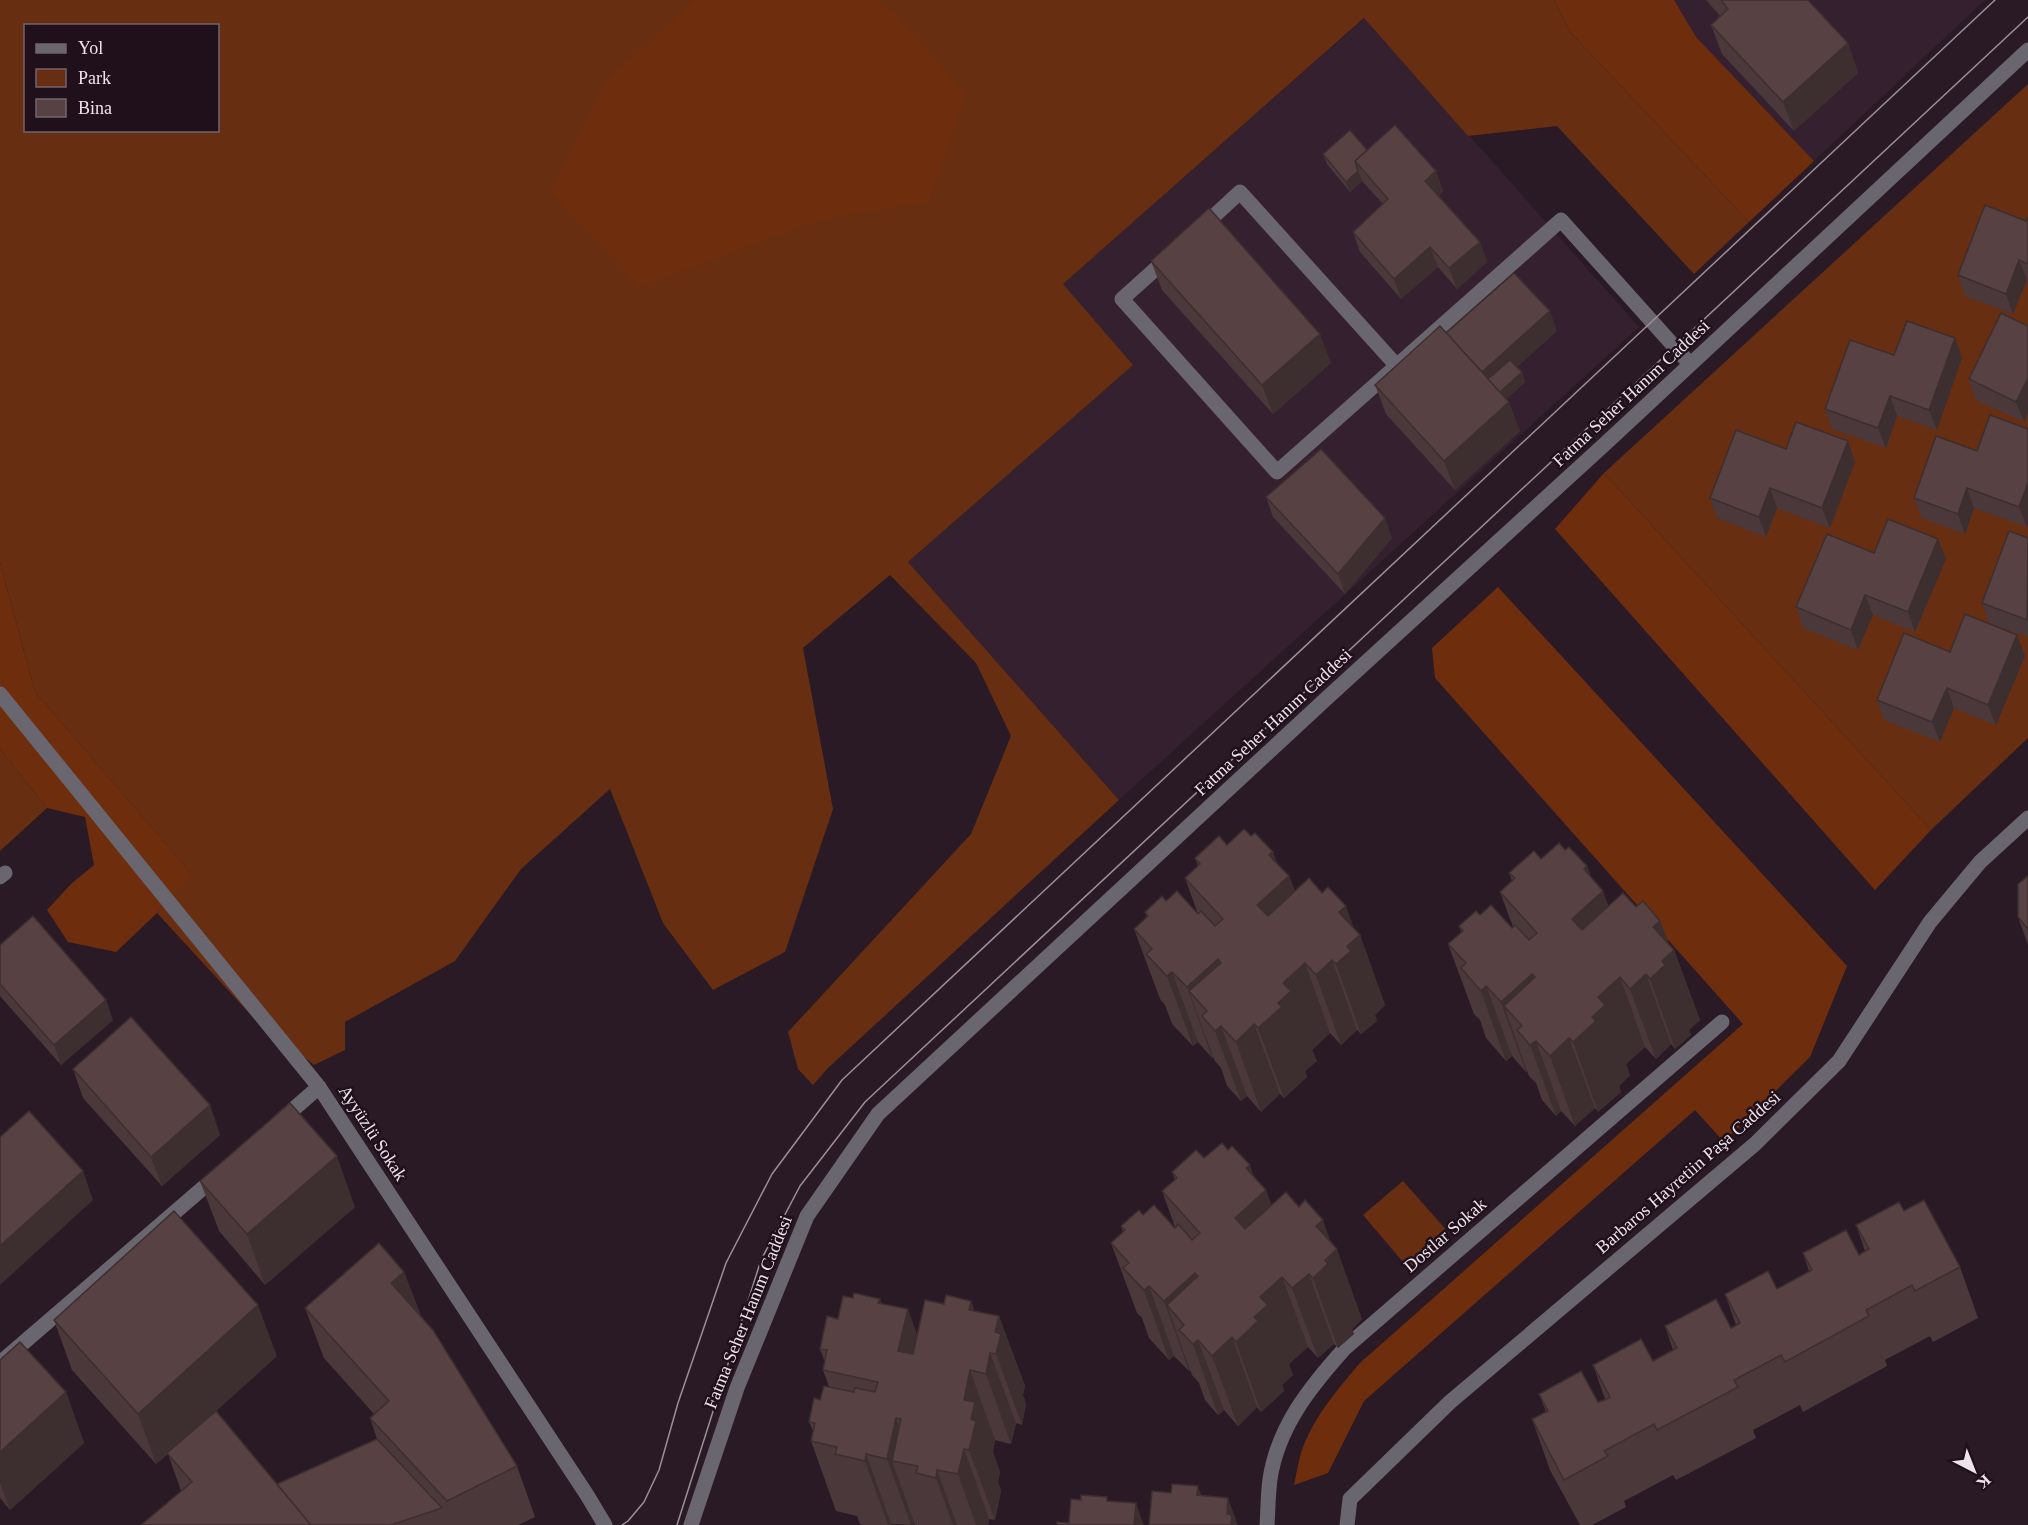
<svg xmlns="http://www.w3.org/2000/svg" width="2028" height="1525" font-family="Georgia,serif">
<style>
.built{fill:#35202f}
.green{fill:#672e12;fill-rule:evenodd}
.forest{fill:#6e2e0e}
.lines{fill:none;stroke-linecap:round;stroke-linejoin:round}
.lane{stroke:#6a666f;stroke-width:15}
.street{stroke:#6a666f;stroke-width:15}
.tram{stroke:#9c8f98;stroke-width:1.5}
.wall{fill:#4b383a}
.shaded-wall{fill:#3d2e2f}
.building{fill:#574143;stroke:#3d2e2f;stroke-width:1.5}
.labels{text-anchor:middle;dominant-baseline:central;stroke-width:5;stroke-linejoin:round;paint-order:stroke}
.street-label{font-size:18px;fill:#eee3eb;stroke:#1f101b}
</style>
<rect width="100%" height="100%" fill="#291a25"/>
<!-- built -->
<g class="built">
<path d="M1674 0H1985L1814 161 1695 37Z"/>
<path d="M1365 18 1639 327 1119 800 908 562 1132 365 1062 284Z"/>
</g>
<!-- green -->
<g class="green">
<path d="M0 0H1554L1571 33 1749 222 1694 274 1557 126 1468 136 1364 18 1063 284 1133 365 908 562 1119 800 828 1068 813 1085 798 1069 788 1032 971 834 1011 736 976 663 890 575 803 648 833 809 785 952 713 990 663 923 610 789 521 869 455 961 345 1022V1050L314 1065 249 1013 157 913 191 873 35 692 0 563ZM26 26H218V130H26Z"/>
<path d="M2028 84V738L1931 830 1604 473Z"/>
<path d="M0 749 47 808 0 851Z"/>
<path d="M1403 1181 1449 1233 1409 1269 1363 1215Z"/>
</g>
<!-- forest -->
<g class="forest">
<path d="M695 0H876L898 16 966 95 929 202 820 220 640 287 550 192 607 79Z"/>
<path d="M1554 0H1674L1696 37 1814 161 1749 222 1571 33Z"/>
<path d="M1604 473 1931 830 1875 890 1555 529Z"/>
<path d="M0 563 35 692 192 874 157 913 116 952 68 942 47 910 71 884 94 865 85 817 47 808 0 749Z"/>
<path d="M1498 587 1847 966 1810 1057 1724 1142 1695 1110 1364 1401 1328 1473 1294 1485C1296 1475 1298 1464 1301 1453 1312 1419 1337 1390 1360 1363L1743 1024 1435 678 1432 648Z"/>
</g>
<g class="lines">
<!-- lane -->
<g class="lane">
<path d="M1201 228 1240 192 1396 365"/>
<path d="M1170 256 1122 299 1277 472 1561 220 1690 364"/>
<path d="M1267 1525C1268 1510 1268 1494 1270 1479 1278 1426 1311 1386 1345 1348L1722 1022"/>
</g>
<!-- street -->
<g class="street">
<path d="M0 694 319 1087"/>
<path d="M0 877 5 873"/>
<path d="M281 1120 319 1087 587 1495 605 1525"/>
<path d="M0 1363 218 1175"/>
<path d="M691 1525 737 1388 807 1216 878 1114 1328 697 1606 443 2028 50"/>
<path d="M1347 1525 1350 1499 1450 1402 1755 1144 1839 1061 1930 922 1980 862 2028 818"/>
</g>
<!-- tram -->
<g class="tram">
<path d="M622 1525 628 1521 644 1502 659 1470 678 1403 726 1263 772 1174 842 1080 1995 0"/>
<path d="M677 1525 761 1260 800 1186 865 1102 2028 17"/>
</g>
</g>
<!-- wall -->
<g class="wall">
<path d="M1706 0H1808L1848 43 1858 73 1794 131 1722 54 1711 25 1720 16Z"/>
<path d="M1367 150 1436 171 1443 191 1439 196 1480 242 1487 262 1457 289 1438 267 1401 299 1360 252 1353 232 1383 204 1362 181 1350 192 1327 164 1323 154Z"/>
<path d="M2028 217V281L2027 280 2013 314 1965 296 1958 275 2026 221Z"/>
<path d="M1151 261 1331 363 1273 414 1162 290Z"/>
<path d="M2028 326V413L2024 422 1976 400 1969 379Z"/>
<path d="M1557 331 1517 367 1522 372 1525 382 1506 399 1520 431 1455 490 1386 414 1375 385 1446 333Z"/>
<path d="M1955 338 1962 358 1937 430 1897 416 1886 448 1832 429 1825 409 1894 355Z"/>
<path d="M2028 429V523L2027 527 1974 508 1965 534 1922 518 1914 498 1977 451Z"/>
<path d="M1848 441 1855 462 1830 528 1777 508 1766 537 1717 518 1710 498 1786 449Z"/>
<path d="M1266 497 1392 538 1345 594 1273 517Z"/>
<path d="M2028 538V637L1989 623 1982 603Z"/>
<path d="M1874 553 1946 559 1915 632 1873 615 1858 650 1803 628 1796 607Z"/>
<path d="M1950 652 2025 656 1996 725 1954 708 1940 742 1884 720 1877 700Z"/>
<path d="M1227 845 1277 863 1289 876 1295 891 1354 929 1360 935 1385 1005 1375 1015 1377 1021 1361 1034 1357 1030 1341 1045 1330 1033 1312 1050 1317 1061 1305 1071 1307 1077 1284 1098 1280 1094 1261 1112 1247 1096 1241 1101 1227 1086 1221 1068 1215 1061 1213 1057 1212 1058 1198 1042 1193 1046 1172 1024 1165 1005 1160 999 1134 929 1147 918 1145 912 1166 901 1198 914 1185 878 1198 866 1195 858Z"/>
<path d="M1565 850 1587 866 1591 877 1609 906 1636 907 1660 921 1669 944 1674 950 1700 1020 1689 1030 1691 1035 1675 1049 1671 1044 1656 1059 1645 1047 1626 1064 1630 1075 1619 1086 1621 1092 1598 1112 1595 1108 1575 1126 1561 1111 1556 1116 1542 1100 1536 1083 1529 1076 1527 1071 1526 1072 1512 1056 1506 1061 1486 1038 1480 1020 1474 1014 1448 944 1461 932 1459 926 1480 915 1512 928 1513 927 1500 892 1512 881 1509 873 1541 859Z"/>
<path d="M2028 876V945L2018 917Z"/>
<path d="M0 945 113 1020 61 1065 0 996Z"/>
<path d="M73 1069 210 1105 220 1135 162 1186 83 1098Z"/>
<path d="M1204 1158 1254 1177 1266 1190 1271 1205 1331 1243 1362 1319 1352 1329 1354 1334 1338 1348 1334 1344 1318 1358 1308 1347 1289 1364 1293 1375 1282 1385 1284 1391 1261 1412 1257 1407 1238 1426 1224 1410 1218 1415 1205 1400 1199 1383 1192 1375 1190 1370 1189 1371 1174 1356 1169 1360 1149 1338 1142 1318 1137 1313 1111 1243 1123 1232 1121 1226 1143 1215 1175 1227 1162 1191 1175 1180 1172 1172Z"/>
<path d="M200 1181 355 1207 265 1285 219 1231Z"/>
<path d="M1856 1225 1960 1267 1978 1318 1933 1342 1930 1336 1885 1360 1887 1366 1803 1412 1800 1405 1753 1430 1756 1438 1676 1480 1673 1475 1624 1501 1626 1507 1592 1525H1580L1550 1470 1532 1419 1546 1412 1539 1394 1598 1402 1605 1399 1593 1365 1653 1361 1673 1350 1665 1326 1731 1328 1736 1325 1725 1294 1777 1289 1809 1271 1803 1253 1859 1255 1865 1251Z"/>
<path d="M404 1272 421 1316 517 1466 535 1517 518 1525H141L181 1491 168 1454 156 1464 72 1370 54 1320 277 1356 206 1420 277 1484 377 1439 370 1418 374 1414 324 1358 305 1308Z"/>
<path d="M882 1304 917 1335 975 1311 999 1316 1025 1386 1023 1395 1026 1404 1022 1425 1016 1423 1011 1444 995 1440 993 1452 1000 1472 998 1482 1001 1491 995 1520 989 1519 988 1525H915L914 1522V1525L891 1524V1525H863L860 1524 857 1516 836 1511 811 1441 813 1431 809 1422 820 1400 829 1387 823 1370 825 1362 820 1349 838 1319Z"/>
<path d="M0 1360 66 1392 84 1443 10 1510 0 1498Z"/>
</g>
<!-- shaded-wall -->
<g class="shaded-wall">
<path d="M1848 43 1858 73 1794 131 1783 102Z"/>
<path d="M1358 171 1362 181 1350 192 1346 182Z"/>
<path d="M1436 171 1443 191 1433 201 1425 181Z"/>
<path d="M1480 242 1487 262 1457 289 1449 268Z"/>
<path d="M1430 247 1438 267 1401 299 1394 279Z"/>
<path d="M2019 260 2027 280 2013 314 2006 294Z"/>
<path d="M1550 311 1557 331 1489 392 1479 375Z"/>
<path d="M1320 334 1331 363 1273 414 1262 385Z"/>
<path d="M1955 338 1962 358 1937 430 1929 410Z"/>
<path d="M1522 372 1525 382 1498 407 1494 397Z"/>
<path d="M2028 378V413L2024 422 2016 402Z"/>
<path d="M1890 396 1897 416 1886 448 1878 428Z"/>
<path d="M1509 402 1520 431 1455 490 1444 461Z"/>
<path d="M1848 441 1855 462 1830 528 1822 508Z"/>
<path d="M2028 483V523L2027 527 2019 507Z"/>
<path d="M1770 488 1777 508 1766 537 1759 517Z"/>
<path d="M1967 488 1974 508 1965 534 1958 514Z"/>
<path d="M1385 518 1392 538 1345 594 1338 574Z"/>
<path d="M1938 539 1946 559 1915 632 1908 612Z"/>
<path d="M1865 595 1873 615 1858 650 1851 630Z"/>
<path d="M2017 635 2025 656 1996 725 1988 705Z"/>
<path d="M1947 688 1954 708 1940 742 1932 722Z"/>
<path d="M1273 852 1284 881 1289 876 1315 947 1283 975 1257 905 1269 855Z"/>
<path d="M1587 866 1598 896 1603 891 1629 961 1598 989 1572 919 1584 869Z"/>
<path d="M1346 906 1357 937 1360 935 1385 1005 1375 1015 1377 1021 1361 1034 1336 964 1339 912Z"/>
<path d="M1660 921 1672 952 1674 950 1700 1020 1689 1030 1691 1035 1675 1049 1650 979 1653 927Z"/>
<path d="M1218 959 1243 1029 1221 1026 1247 1096 1241 1101 1215 1031 1207 1011 1189 991 1213 1057 1212 1058 1187 987Z"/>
<path d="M1332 960 1357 1030 1341 1045 1316 975Z"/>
<path d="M1305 963 1330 1033 1312 1050 1317 1061 1305 1071 1307 1077 1284 1098 1258 1028 1283 983Z"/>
<path d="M1172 972 1198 1042 1193 1046 1167 976Z"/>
<path d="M1532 974 1557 1044 1536 1041 1561 1111 1556 1116 1530 1045 1522 1026 1504 1006 1527 1071 1526 1072 1501 1002Z"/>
<path d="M1646 974 1671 1044 1656 1059 1630 989Z"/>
<path d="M1620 977 1645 1047 1626 1064 1630 1075 1619 1086 1621 1092 1598 1112 1573 1042 1592 1017 1598 997Z"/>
<path d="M1486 986 1512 1056 1506 1061 1481 991Z"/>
<path d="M106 1000 113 1020 61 1065 54 1045Z"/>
<path d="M1254 1024 1280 1094 1261 1112 1236 1042Z"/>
<path d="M1569 1038 1595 1108 1575 1126 1550 1056Z"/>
<path d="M210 1105 220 1135 162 1186 151 1157Z"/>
<path d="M337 1156 355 1207 265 1285 247 1234Z"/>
<path d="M1250 1165 1260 1195 1266 1190 1291 1260 1260 1288 1235 1218 1246 1168Z"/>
<path d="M83 1171 93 1200 0 1285V1246Z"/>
<path d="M1323 1220 1334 1251 1337 1249 1362 1319 1352 1329 1354 1334 1338 1348 1313 1278 1316 1226Z"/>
<path d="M404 1272 423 1323 391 1283Z"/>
<path d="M1195 1273 1220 1343 1198 1340 1224 1410 1218 1415 1193 1344 1184 1325 1167 1305 1190 1370 1189 1371 1164 1301Z"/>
<path d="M1309 1274 1334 1344 1318 1358 1292 1288Z"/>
<path d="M1282 1277 1308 1347 1289 1364 1293 1375 1282 1385 1284 1391 1261 1412 1236 1342 1260 1297Z"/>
<path d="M1149 1286 1174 1356 1169 1360 1144 1290Z"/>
<path d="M880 1299 898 1350 908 1309 933 1379 923 1421 878 1303Z"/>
<path d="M971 1301 1016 1423 1011 1444 986 1374 969 1310Z"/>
<path d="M258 1305 277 1356 156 1464 138 1414Z"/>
<path d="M999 1316 1025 1386 1023 1395 1026 1404 1022 1425 996 1354 995 1332Z"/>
<path d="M1232 1337 1257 1407 1238 1426 1212 1356Z"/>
<path d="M970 1370 995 1440 993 1452 1000 1472 998 1482 1001 1491 995 1520 969 1450 964 1400Z"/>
<path d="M66 1392 84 1443 10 1510 0 1482V1452Z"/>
<path d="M896 1418 914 1465 892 1461 914 1522V1525H911L887 1459Z"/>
<path d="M964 1449 989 1519 988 1525H976L958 1474Z"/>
<path d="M866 1454 891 1524V1525H888L865 1461Z"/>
<path d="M937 1470 957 1525H953L936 1478Z"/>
<path d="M1198 1486 1212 1525 1197 1495Z"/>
<path d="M1228 1498 1238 1525H1231L1227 1514Z"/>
<path d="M1136 1503 1144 1525H1134Z"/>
</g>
<!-- building -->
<g class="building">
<path d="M1721 0H1808L1848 43 1783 102 1711 25 1728 9Z"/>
<path d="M1395 125 1436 171 1425 181 1480 242 1449 268 1430 247 1394 279 1353 232 1388 199 1355 161Z"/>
<path d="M1350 130 1367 150 1355 161 1358 171 1346 182 1323 154Z"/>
<path d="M1985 205 2026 221 2028 217V264L2019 260 2006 294 1958 275Z"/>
<path d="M1209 208 1320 334 1262 385 1151 261Z"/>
<path d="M1514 273 1550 311 1482 372 1446 333Z"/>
<path d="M2001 313 2028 326V378L2016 402 1969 379Z"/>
<path d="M1907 321 1955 338 1929 410 1890 396 1878 428 1825 409 1850 340 1894 355Z"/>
<path d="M1440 326 1509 402 1444 461 1375 385Z"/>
<path d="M1510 360 1522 372 1500 392 1488 379Z"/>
<path d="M1990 415 2028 429V483L2019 507 1967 488 1958 514 1914 498 1936 436 1977 451Z"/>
<path d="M1796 422 1848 441 1822 508 1770 488 1759 517 1710 498 1736 430 1786 449Z"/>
<path d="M1321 449 1385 518 1338 574 1266 497Z"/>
<path d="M1888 519 1938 539 1908 612 1865 595 1851 630 1796 607 1827 534 1874 553Z"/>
<path d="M2009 531 2028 538 2027 620 1982 603Z"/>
<path d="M1965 614 2017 635 1988 705 1947 688 1932 722 1877 700 1904 633 1950 652Z"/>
<path d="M1244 829 1251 836 1255 833 1273 852 1269 855 1289 876 1257 905 1268 916 1309 878 1322 893 1328 887 1346 906 1339 912 1360 935 1347 946 1351 951 1336 964 1332 960 1316 975 1305 963 1283 983 1291 991 1278 1003 1282 1007 1258 1028 1254 1024 1236 1042 1221 1026 1215 1031 1202 1016 1207 1011 1189 991 1221 963 1218 959 1187 987 1172 972 1167 976 1146 954 1152 949 1134 929 1148 916 1145 912 1162 896 1166 901 1177 891 1198 914 1201 911 1215 926 1223 919 1185 878 1200 864 1195 858 1219 836 1227 845Z"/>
<path d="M1559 843 1565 850 1569 847 1587 866 1584 869 1603 891 1572 919 1582 930 1623 893 1636 907 1643 901 1660 921 1653 927 1674 950 1662 961 1665 965 1650 979 1646 974 1630 989 1620 977 1598 997 1605 1005 1592 1017 1596 1021 1573 1042 1569 1038 1550 1056 1536 1041 1530 1045 1517 1030 1522 1026 1504 1006 1535 977 1532 974 1501 1002 1486 986 1481 991 1461 968 1466 963 1448 944 1463 931 1459 926 1476 911 1480 915 1491 905 1512 928 1515 925 1529 940 1537 933 1500 892 1515 878 1509 873 1534 851 1541 859Z"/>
<path d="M2028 876V929L2018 917V884Z"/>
<path d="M33 916 106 1000 54 1045 0 984V945Z"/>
<path d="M131 1017 210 1105 151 1157 73 1069Z"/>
<path d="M290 1103 337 1156 247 1234 200 1181Z"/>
<path d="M29 1111 83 1171 0 1246V1137Z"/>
<path d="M1222 1143 1228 1150 1232 1146 1250 1165 1246 1168 1266 1190 1235 1218 1245 1229 1286 1192 1299 1207 1305 1200 1323 1220 1316 1226 1337 1249 1325 1260 1328 1264 1313 1278 1309 1274 1292 1288 1282 1277 1260 1297 1268 1305 1254 1317 1258 1321 1236 1342 1232 1337 1212 1356 1198 1340 1193 1344 1179 1330 1184 1325 1167 1305 1198 1276 1195 1273 1164 1301 1149 1286 1144 1290 1123 1268 1129 1263 1111 1243 1125 1230 1121 1226 1139 1210 1143 1215 1154 1205 1175 1228 1178 1224 1192 1240 1200 1233 1162 1191 1177 1178 1172 1172 1196 1150 1204 1158Z"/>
<path d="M1924 1200 1960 1267 1915 1291 1912 1285 1866 1310 1869 1316 1785 1362 1781 1355 1734 1380 1738 1387 1657 1430 1654 1424 1604 1451 1608 1456 1564 1480 1532 1419 1548 1411 1539 1394 1581 1371 1598 1402 1605 1400 1610 1397 1593 1365 1641 1339 1653 1361 1677 1348 1665 1326 1716 1299 1731 1328 1735 1326 1740 1323 1725 1294 1768 1271 1777 1289 1812 1270 1803 1253 1846 1230 1859 1255 1869 1249 1856 1225 1899 1202 1904 1211Z"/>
<path d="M174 1211 258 1305 138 1414 54 1320Z"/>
<path d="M379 1243 404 1272 391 1283 433 1330 517 1466 447 1501 370 1418 389 1401 305 1308Z"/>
<path d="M854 1293 880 1299 878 1303 908 1309 898 1351 913 1354 925 1300 944 1304 946 1295 971 1301 969 1310 999 1316 995 1332 1001 1334 996 1354 990 1353 986 1374 970 1370 964 1400 975 1402 971 1419 976 1421 969 1450 964 1449 958 1474 937 1470 936 1478 916 1473 918 1466 892 1461 901 1419 896 1418 887 1459 866 1454 865 1461 835 1454 837 1447 811 1441 815 1423 809 1422 814 1398 820 1400 824 1386 854 1392 855 1388 875 1392 878 1382 823 1370 827 1350 820 1349 827 1316 838 1319 843 1296 853 1298Z"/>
<path d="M20 1342 66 1392 0 1452V1360Z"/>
<path d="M216 1411 311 1525H141L192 1482 167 1453Z"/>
<path d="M377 1439 442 1508 391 1525H311L277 1484Z"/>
<path d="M1172 1484 1198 1486 1197 1495 1228 1498 1227 1514 1232 1515 1231 1525H1149L1152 1491 1171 1493Z"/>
<path d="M1081 1495 1107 1497V1501L1136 1503 1134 1525H1057V1522L1069 1523 1071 1499 1081 1500Z"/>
</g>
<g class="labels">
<!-- street labels -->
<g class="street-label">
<text transform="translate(1631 393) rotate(-43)">Fatma Seher Hanım Caddesi</text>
<text transform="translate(1273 722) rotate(-43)">Fatma Seher Hanım Caddesi</text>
<text transform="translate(373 1133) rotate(57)">Ayyüzlü Sokak</text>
<text transform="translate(1688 1172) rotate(-41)">Barbaros Hayretiin Paşa Caddesi</text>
<text transform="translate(1445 1235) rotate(-41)">Dostlar Sokak</text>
<text transform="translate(748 1312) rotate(-68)">Fatma Seher Hanım Caddesi</text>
</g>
</g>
<!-- legend -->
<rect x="24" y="24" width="195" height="108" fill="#1f101b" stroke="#72646e" stroke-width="1.5"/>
<rect x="36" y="44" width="30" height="9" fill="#6a666f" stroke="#72646e" stroke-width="1.5"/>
<text x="78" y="54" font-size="18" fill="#eee3eb">Yol</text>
<rect x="36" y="69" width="30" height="18" fill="#672e12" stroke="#72646e" stroke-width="1.5"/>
<text x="78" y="84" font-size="18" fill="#eee3eb">Park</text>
<rect x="36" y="99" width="30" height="18" fill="#574143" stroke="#72646e" stroke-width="1.5"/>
<text x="78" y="114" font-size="18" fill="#eee3eb">Bina</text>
<!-- north arrow -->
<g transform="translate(1974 1471) rotate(138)" stroke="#1f101b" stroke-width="4.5" paint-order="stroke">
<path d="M0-4.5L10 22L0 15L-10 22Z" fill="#eee3eb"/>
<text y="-9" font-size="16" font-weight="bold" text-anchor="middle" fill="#eee3eb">K</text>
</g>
</svg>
